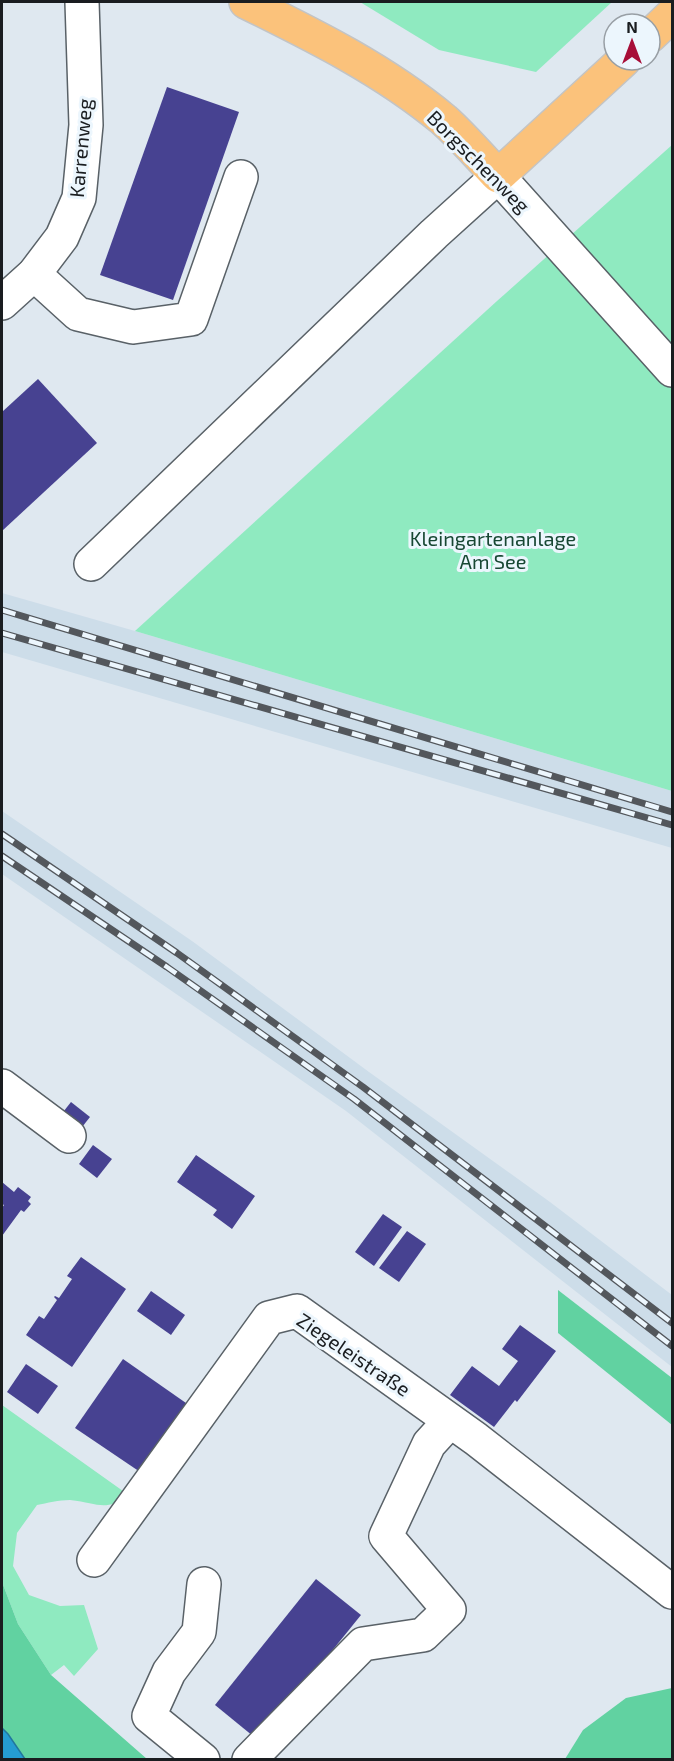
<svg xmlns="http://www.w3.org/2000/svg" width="674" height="1761" font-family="'Exo 2',sans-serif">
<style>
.built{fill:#cddde9}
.green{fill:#8feac0}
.forest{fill:#61d2a1}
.water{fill:#259cd1;stroke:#22769c;stroke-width:1.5}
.building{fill:#474291}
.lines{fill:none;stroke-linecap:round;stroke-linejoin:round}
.minor-casing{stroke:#596167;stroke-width:36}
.major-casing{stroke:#c3c4c5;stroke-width:36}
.minor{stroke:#fff;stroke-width:33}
.major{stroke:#fbc27b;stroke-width:33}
.rail-casing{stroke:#53575c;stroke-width:7}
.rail{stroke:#ecf6fd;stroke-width:4.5;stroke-dasharray:14;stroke-linecap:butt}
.labels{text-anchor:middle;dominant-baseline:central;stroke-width:6;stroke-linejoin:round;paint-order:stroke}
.street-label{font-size:20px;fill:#1a1d20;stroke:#ecf6fd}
.park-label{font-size:20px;fill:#174733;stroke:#ecf6fd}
</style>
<rect width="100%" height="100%" fill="#dfe8f0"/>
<!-- built -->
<g class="built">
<path d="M2 593 135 631 672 791V848L2 652Z"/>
<path d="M2 811 192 941 369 1072 550 1202 672 1295V1367L346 1111 2 874Z"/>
</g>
<!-- green -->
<g class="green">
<path d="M360 2H612L536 72 439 50Z"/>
<path d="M672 145V791L135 631 497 301Z"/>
<path d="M2 1405 130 1496C103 1512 99 1503 70 1500 59 1500 47 1503 37 1505L17 1533 13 1566 29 1595 60 1606 84 1605 98 1649 74 1676 64 1665 51 1675 18 1624 2 1582Z"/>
</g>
<!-- forest -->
<g class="forest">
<path d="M558 1290 672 1378V1425L558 1333Z"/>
<path d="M2 1582 18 1624 51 1675 147 1759H25L8 1734 2 1728Z"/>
<path d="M672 1688V1759H565L583 1730 626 1698Z"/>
</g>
<!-- water -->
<path class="water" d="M2 1728 8 1734 25 1759H2Z"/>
<!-- building -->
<g class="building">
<path d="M167 87 239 112 173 300 100 275Z"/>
<path d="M38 379 97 443 2 531V412Z"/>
<path d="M71 1102 90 1117 75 1136 56 1121Z"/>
<path d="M93 1145 112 1159 97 1178 79 1164Z"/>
<path d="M196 1155 255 1196 232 1229 213 1215 217 1210 177 1182Z"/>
<path d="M2 1182 14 1192 18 1187 31 1197 28 1201 31 1204 24 1212 21 1210 2 1236V1208L4 1205 2 1204Z"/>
<path d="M383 1214 402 1227 374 1266 355 1252Z"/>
<path d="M407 1231 426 1244 399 1282 379 1268Z"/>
<path d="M81 1257 126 1289 72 1367 26 1335 39 1316 44 1319 57 1300 54 1297 55 1296 59 1298 72 1279 67 1276Z"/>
<path d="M151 1291 185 1315 171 1335 137 1311Z"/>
<path d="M520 1325 556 1351 517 1402 515 1400 494 1427 450 1395 472 1366 499 1386 518 1361 502 1349Z"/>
<path d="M123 1359 196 1410 149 1478 75 1428Z"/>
<path d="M26 1364 58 1386 38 1414 7 1392Z"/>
<path d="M316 1579 361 1615 259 1741 215 1705Z"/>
</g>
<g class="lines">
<!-- minor casing -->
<g class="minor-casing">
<g id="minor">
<path d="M34 274 78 314 133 327 191 319 241 177"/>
<path d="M2 303 34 274 62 237 79 198 86 125 82 2"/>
<path d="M91 564 434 234 498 176 672 370"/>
<path d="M2 1086 69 1136"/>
<path d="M94 1560 269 1318 297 1311 476 1439 672 1592"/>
<path d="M203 1760 149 1716 169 1672 199 1632 204 1584"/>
<path d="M249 1760 363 1644 423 1635 449 1610 386 1536 429 1444 450 1421"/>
</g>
</g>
<!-- major casing -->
<g class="major-casing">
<g id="major">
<path d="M246 2C315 36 384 70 444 120 463 137 481 158 498 176L624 60"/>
<path d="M650 36 672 15"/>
</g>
</g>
<!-- minor -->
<use href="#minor" class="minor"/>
<!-- major -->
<use href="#major" class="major"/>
<!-- rail casing -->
<g class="rail-casing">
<g id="rail">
<path d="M2 610 672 812"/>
<path d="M2 633 672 825"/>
<path d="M2 834 177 953 363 1087 672 1323"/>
<path d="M2 856 167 967 354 1099 672 1346"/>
</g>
</g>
<!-- rail -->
<use href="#rail" class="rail"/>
</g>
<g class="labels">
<!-- street labels -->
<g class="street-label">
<text transform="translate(80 148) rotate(-85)">Karrenweg</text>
<text transform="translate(479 161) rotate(45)">Borgschenweg</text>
<text transform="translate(354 1354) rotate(34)">Ziegeleistraße</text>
</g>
<!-- park labels -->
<g class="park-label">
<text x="493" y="538">Kleingartenanlage<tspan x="493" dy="23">Am See</tspan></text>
</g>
</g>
<!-- border -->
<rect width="674" height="1761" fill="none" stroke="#1a1d20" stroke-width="6"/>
<!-- north arrow -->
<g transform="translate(632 42)"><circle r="28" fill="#ecf6fd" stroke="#989fa5" stroke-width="1.5"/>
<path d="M0-4.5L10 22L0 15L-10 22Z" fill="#a70e38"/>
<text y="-9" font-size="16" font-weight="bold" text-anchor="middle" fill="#1a1d20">N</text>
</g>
</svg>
